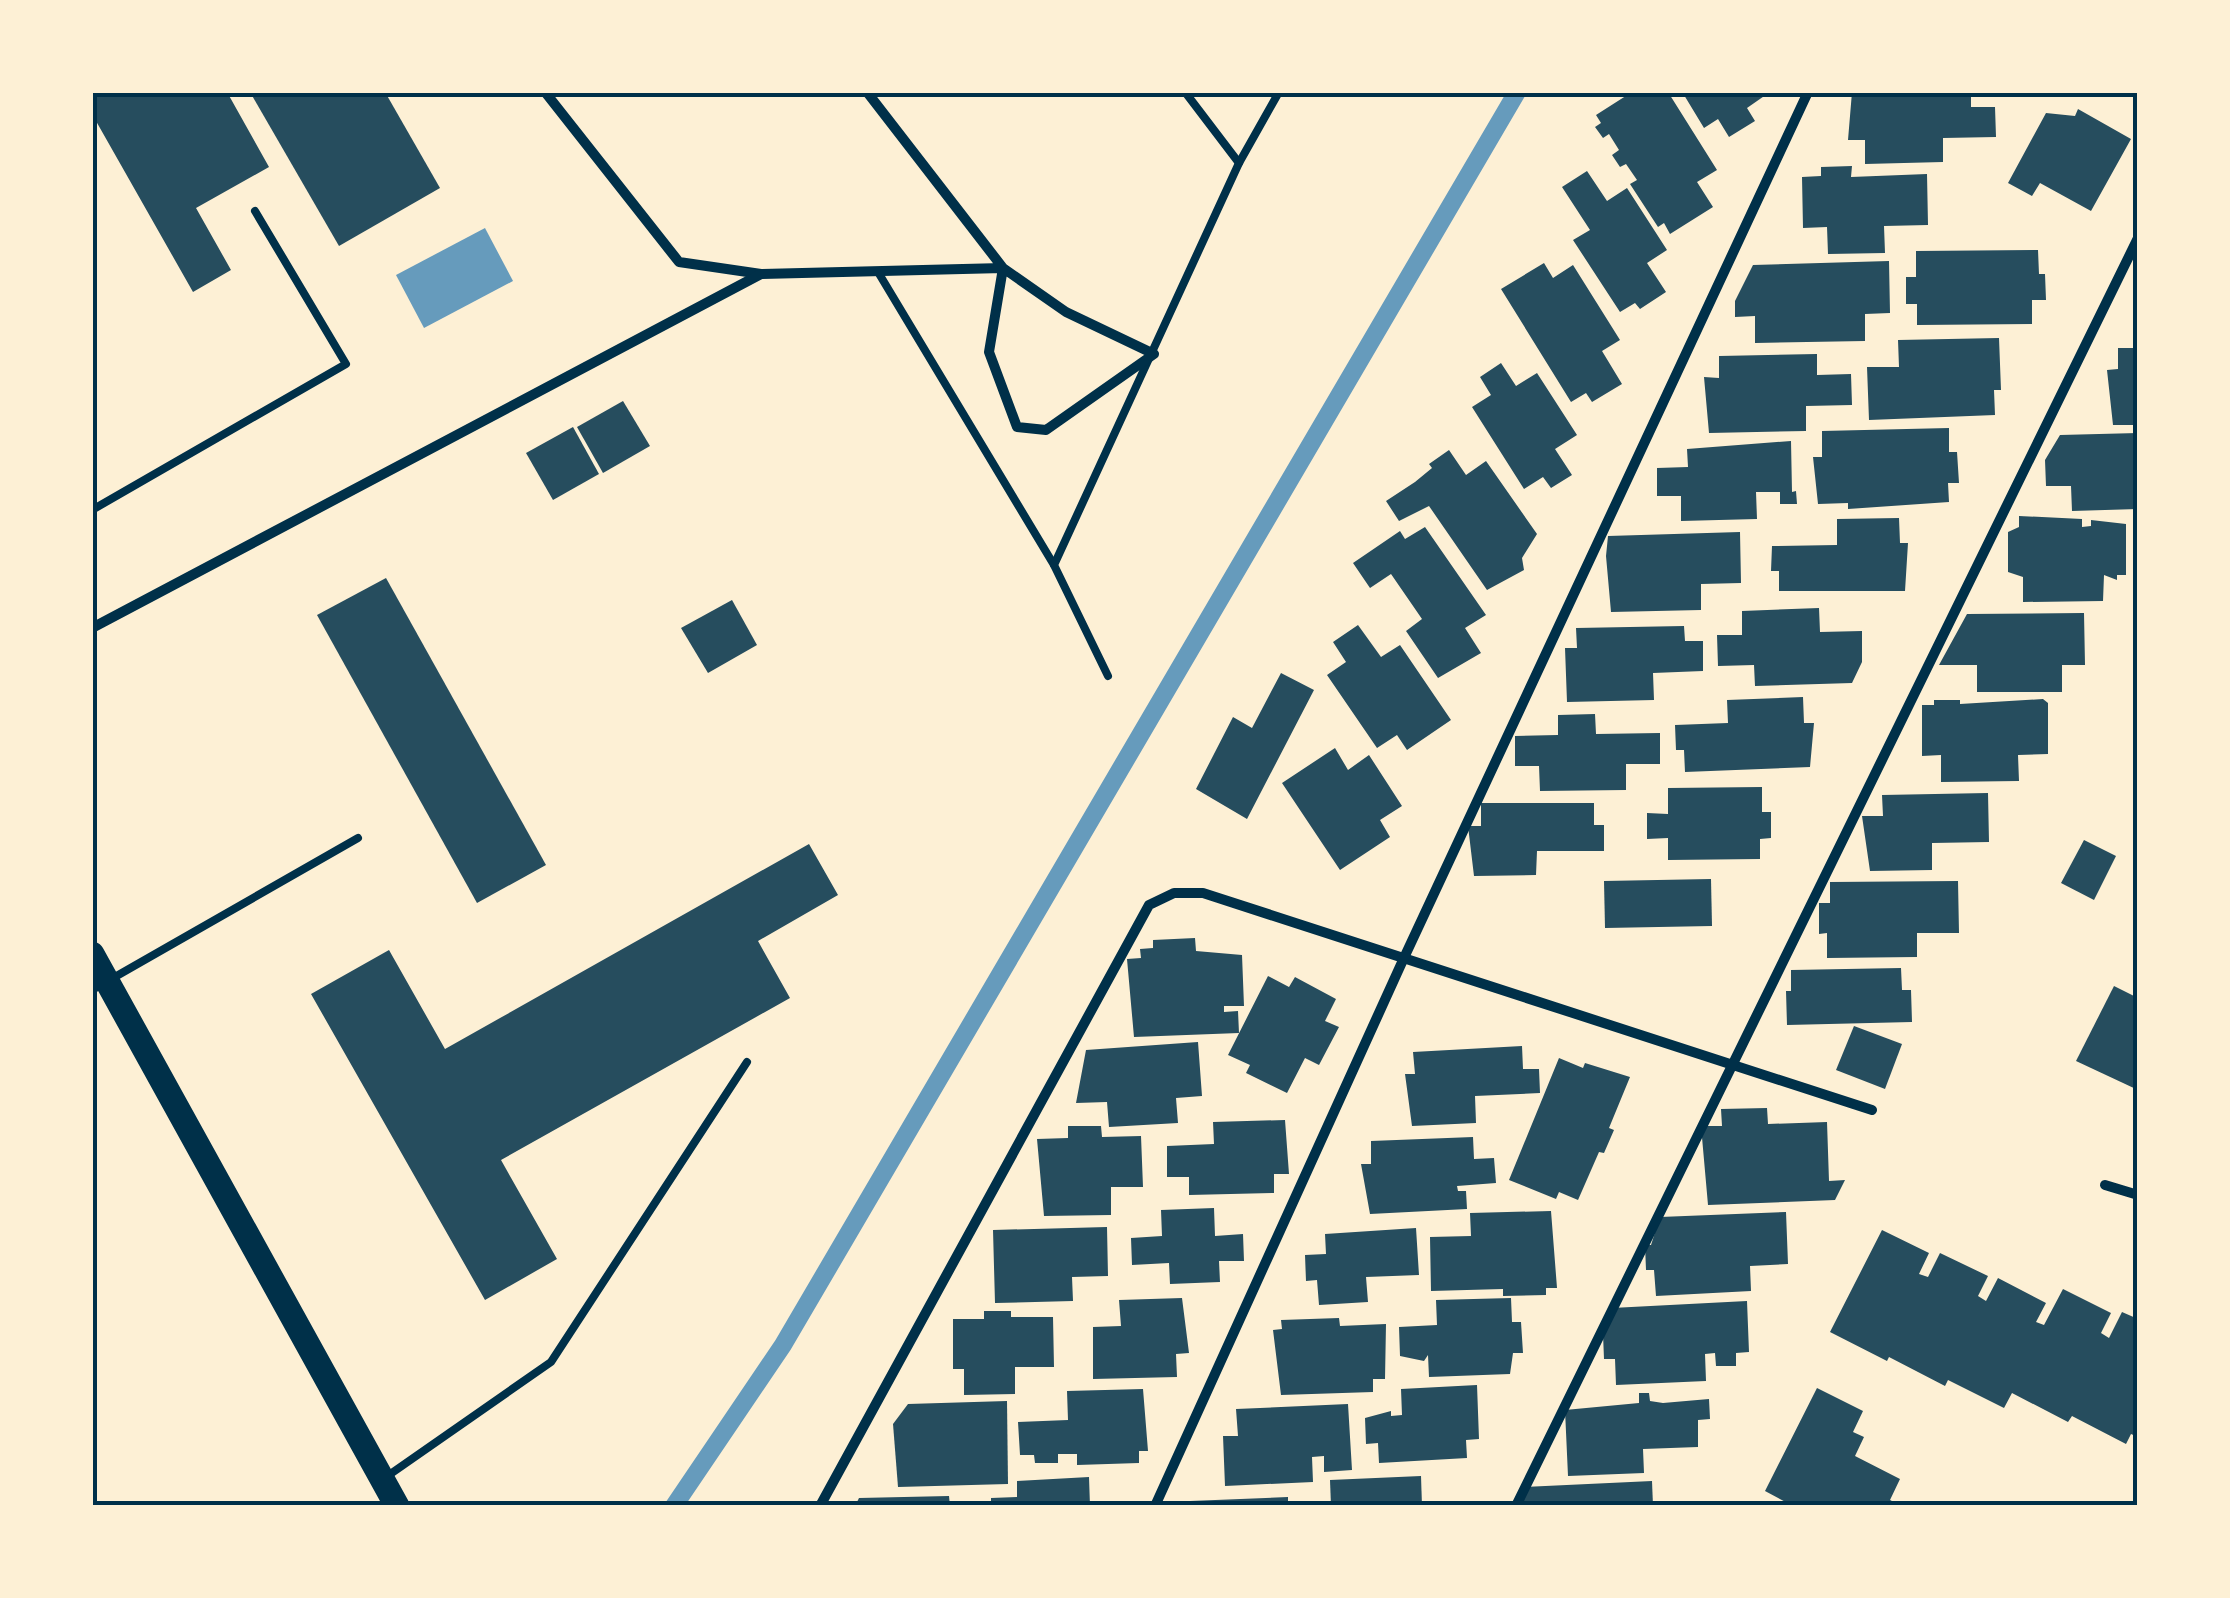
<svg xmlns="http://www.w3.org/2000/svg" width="2230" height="1598" font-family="'Open Sans',sans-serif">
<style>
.water{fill:#669bbc}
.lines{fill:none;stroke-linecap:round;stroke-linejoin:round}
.stream{stroke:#669bbc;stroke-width:18}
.building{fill:#264d5e}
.service{stroke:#003049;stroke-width:8}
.minor{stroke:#003049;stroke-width:10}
.primary{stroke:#003049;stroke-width:25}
.neatline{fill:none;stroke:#003049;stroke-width:4}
</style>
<rect width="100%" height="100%" fill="#fdf0d5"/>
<!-- water -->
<path class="water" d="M485 228 513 281 424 328 396 275Z"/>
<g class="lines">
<!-- stream -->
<path class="stream" d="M674 1506 783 1345 1517 92"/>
</g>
<!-- building -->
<g class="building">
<path d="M92 92H227L269 167 196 208 231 270 193 292 92 114Z"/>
<path d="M250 92H385L440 188 339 246Z"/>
<path d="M1632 92 1643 97 1668 92 1717 170 1697 182 1713 207 1670 234 1664 223 1658 227 1630 184 1637 180 1626 164 1620 167 1612 155 1619 150 1609 134 1603 138 1595 127 1601 123 1596 115Z"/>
<path d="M1689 92H1770L1747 108 1755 121 1729 137 1718 119 1704 128 1684 95Z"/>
<path d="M1852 92H1971V107H1995L1996 137 1943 138V162L1865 164V140H1848Z"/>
<path d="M2078 109 2131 139 2091 211 2040 183 2032 196 2008 183 2046 113 2075 116Z"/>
<path d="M1852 166 1851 177 1927 174 1928 225 1884 226 1885 253 1828 254 1827 227 1803 228 1802 177 1821 176V167Z"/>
<path d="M1587 171 1607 201 1627 188 1667 250 1647 263 1666 292 1640 309 1635 303 1620 312 1573 240 1590 230 1562 187Z"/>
<path d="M2038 250 2039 274H2045L2046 300H2032V324L1917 325V304H1906V277H1916V251Z"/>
<path d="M1889 261 1890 313 1865 314V341L1755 343V316L1735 317V301L1753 265Z"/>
<path d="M1544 263 1553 278 1573 265 1620 340 1602 351 1622 384 1592 402 1586 393 1571 402 1501 289Z"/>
<path d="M1999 338 2001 390H1994L1995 415 1869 420 1867 367H1899L1898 340Z"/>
<path d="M2118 348H2138V425H2113L2107 370 2118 369Z"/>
<path d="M1817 354V375L1851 374 1852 405 1806 406V431L1709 433 1704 377 1719 378V356Z"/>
<path d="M1501 363 1516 386 1537 373 1577 435 1555 449 1572 475 1551 488 1543 477 1524 489 1472 407 1491 395 1480 377Z"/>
<path d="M623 401 650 446 603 473 577 427Z"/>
<path d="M573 427 599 474 553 500 526 453Z"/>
<path d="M1949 428V452H1957L1959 483H1948L1949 502 1848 509V503L1818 504 1813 457H1822V431Z"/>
<path d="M2138 433V509L2072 511 2071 486H2046L2045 460 2060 435Z"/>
<path d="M1791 441 1792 492 1796 491 1797 504H1780V492H1756L1757 519 1681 521V496H1657V468L1688 467 1687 449Z"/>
<path d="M1449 450 1466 475 1486 461 1537 534 1522 558 1524 570 1487 590 1429 506 1399 521 1386 501 1415 482 1432 468 1429 464Z"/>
<path d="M2019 516 2082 519V527L2091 526V520L2126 524V575H2117V580L2104 575 2103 601 2023 602V577L2008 572V532L2019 527Z"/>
<path d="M1899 518 1900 543H1908L1905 591H1779V571H1771L1772 546 1837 545V519Z"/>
<path d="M1425 527 1486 615 1465 628 1481 653 1438 678 1406 631 1422 619 1391 574 1370 588 1353 563 1400 531 1405 539Z"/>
<path d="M1740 532 1741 583 1701 584V610L1611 612 1606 556 1608 536Z"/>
<path d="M386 578 546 865 477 903 317 615Z"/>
<path d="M732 600 757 645 708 673 681 628Z"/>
<path d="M1819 608 1820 632 1862 631V662L1852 683 1755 686 1754 665 1718 666 1717 635H1742V611Z"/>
<path d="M2084 613 2085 665H2062V692H1977V665H1939L1967 614Z"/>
<path d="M1358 625 1381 657 1400 645 1451 720 1407 750 1397 735 1377 748 1327 675 1346 662 1333 642Z"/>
<path d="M1684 626 1685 641H1703V671L1653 673 1654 700 1567 702 1565 648H1577L1576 628Z"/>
<path d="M1281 673 1314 690 1247 819 1196 789 1233 717 1252 728Z"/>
<path d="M1803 697 1804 723H1814L1810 767 1685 772 1684 750H1676L1675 725 1728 723 1727 700Z"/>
<path d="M2043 699 2048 703V754L2018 755 2019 781 1941 782V755L1922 756V705H1934V700H1960V704Z"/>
<path d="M1595 714 1596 734 1660 733V764H1626V790L1540 791 1539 766H1515V736L1558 735V715Z"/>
<path d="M1335 748 1348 770 1369 755 1402 806 1380 820 1390 837 1340 870 1282 783Z"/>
<path d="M1762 787V812H1771V838L1760 839V859L1668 860V838L1647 839V813L1668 814V788Z"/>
<path d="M1988 793 1989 842 1932 843V870L1870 871 1862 816H1883L1882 795Z"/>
<path d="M1481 803H1594V825H1604V851H1537L1536 875 1474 876 1468 826H1481Z"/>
<path d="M2084 840 2116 856 2094 900 2061 883Z"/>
<path d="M809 844 838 895 758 941 790 998 501 1160 557 1259 485 1300 311 994 389 950 445 1049Z"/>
<path d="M1711 879 1712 926 1605 928 1604 881Z"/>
<path d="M1958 881 1959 933H1917V957L1827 958V933L1819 934V903H1830V882Z"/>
<path d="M1195 938 1196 951 1242 955 1244 1006H1224V1012L1238 1011 1239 1033 1134 1037 1127 959 1141 958 1140 949 1153 948V940Z"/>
<path d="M1901 968 1902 990H1911L1912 1022 1787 1025 1786 991H1791V970Z"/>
<path d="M1268 976 1289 987 1295 977 1336 999 1325 1021 1339 1027 1319 1065 1305 1058 1287 1093 1246 1073 1250 1065 1228 1055Z"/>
<path d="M2114 986 2138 998V1090L2076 1061Z"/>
<path d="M1854 1026 1902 1044 1885 1089 1836 1070Z"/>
<path d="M1198 1042 1202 1096 1176 1098 1178 1123 1109 1127 1107 1102 1076 1103 1086 1050Z"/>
<path d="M1522 1046 1523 1069H1539L1540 1093 1475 1096 1476 1123 1412 1126 1405 1074H1415L1413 1052Z"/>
<path d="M1559 1058 1583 1068 1585 1063 1630 1077 1609 1128 1614 1130 1604 1153 1599 1152 1578 1200 1559 1192 1556 1199 1509 1180Z"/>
<path d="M1767 1108 1768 1124 1827 1122 1829 1181 1845 1180 1835 1200 1708 1205 1701 1126H1722L1721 1109Z"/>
<path d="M1285 1120 1289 1174H1274V1193L1189 1195V1177H1167V1146L1214 1144 1213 1122Z"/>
<path d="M1068 1126H1101L1102 1137 1141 1136 1143 1187H1111V1215L1044 1216 1037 1139 1068 1138Z"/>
<path d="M1473 1137 1474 1159 1494 1158 1496 1183 1457 1186 1458 1191H1466L1467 1209 1370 1214 1361 1164H1371V1141Z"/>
<path d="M1214 1208 1215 1236 1243 1234 1244 1261H1219L1220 1282 1170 1284 1169 1263 1132 1265 1131 1238 1162 1236 1161 1210Z"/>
<path d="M1551 1211 1557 1288H1546V1295L1503 1296V1289L1431 1291 1430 1237 1471 1236 1470 1213Z"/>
<path d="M1786 1212 1788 1264 1750 1266 1751 1291 1656 1296 1654 1270H1646L1645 1245H1651L1660 1217Z"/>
<path d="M1107 1227 1108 1276 1072 1277 1073 1301 995 1303 993 1230Z"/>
<path d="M1416 1228 1419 1275 1366 1277 1368 1302 1319 1305 1317 1280 1306 1281 1305 1255 1326 1254 1325 1234Z"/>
<path d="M1882 1230 1929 1253 1919 1274 1928 1277 1940 1253 1988 1276 1978 1296 1986 1301 1998 1278 2046 1303 2036 1322 2044 1325 2063 1289 2111 1313 2101 1333 2109 1338 2122 1312 2138 1319V1437L2131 1434 2126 1444 2072 1416 2068 1422 2012 1393 2004 1408 1948 1380 1945 1386 1889 1357 1887 1361 1830 1332Z"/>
<path d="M1182 1298 1189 1353 1176 1354 1177 1377 1093 1379V1327L1121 1326 1119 1300Z"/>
<path d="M1511 1298 1512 1322H1521L1523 1353H1513L1510 1374 1429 1377 1428 1355 1424 1361 1400 1356 1399 1327 1437 1325 1436 1300Z"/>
<path d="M1747 1301 1749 1352 1736 1353V1366H1716L1715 1353 1705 1354 1706 1381 1616 1385 1615 1359H1604L1603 1334 1612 1308Z"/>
<path d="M984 1311H1011V1317H1053L1054 1367H1015V1394L964 1395V1369H953V1319H984Z"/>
<path d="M1339 1318 1340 1326 1386 1324 1385 1379H1373V1392L1281 1395 1273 1330 1282 1329 1281 1320Z"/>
<path d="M1477 1385 1479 1439 1466 1440 1467 1458 1379 1463 1378 1443 1366 1444 1365 1418 1391 1411V1416L1402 1415 1401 1389Z"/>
<path d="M1817 1388 1863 1411 1853 1432 1864 1437 1855 1456 1900 1479 1890 1500 1902 1506H1793L1765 1491Z"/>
<path d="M1143 1389 1148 1451H1139V1463L1077 1465V1454H1058V1463H1035L1034 1455H1020L1018 1422 1068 1420 1067 1391Z"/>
<path d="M1639 1393H1649L1650 1401 1663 1403 1709 1399 1710 1419 1698 1420V1447L1643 1449 1644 1473 1568 1476 1565 1410 1639 1403Z"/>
<path d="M1007 1401 1008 1484 898 1487 893 1424 908 1404Z"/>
<path d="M1348 1404 1352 1470 1324 1472V1456L1312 1457 1313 1482 1225 1486 1223 1436H1238L1236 1409Z"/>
<path d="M1421 1476 1422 1506H1331L1330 1480Z"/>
<path d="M1089 1477 1090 1506H991V1498L1017 1497V1481Z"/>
<path d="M1652 1481 1653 1506H1514L1522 1487Z"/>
<path d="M949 1496 950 1506H855L859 1498Z"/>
<path d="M1288 1497V1506H1187L1190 1501Z"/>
</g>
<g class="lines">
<!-- service -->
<g class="service">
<path d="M1185 92 1239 163"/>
<path d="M878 272 1054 565"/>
<path d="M92 510 346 364 255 211"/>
<path d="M1108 676 1054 565 1239 163 1279 92"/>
<path d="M92 990 358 838"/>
<path d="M386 1477 551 1362 747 1062"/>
</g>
<!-- minor -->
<g class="minor">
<path d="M545 92 679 262 761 274"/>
<path d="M92 628 761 274 1003 268 1066 312 1154 354 1046 430 1017 427 989 352 1003 268 867 92"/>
<path d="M2105 1185 2138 1195"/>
<path d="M820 1506 1149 905 1174 893H1203L1872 1110"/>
<path d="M1155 1506 1403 960 1808 92"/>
<path d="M1516 1506 2138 238"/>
</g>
<!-- primary -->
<path class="primary" d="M92 954 397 1506"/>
</g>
<!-- border -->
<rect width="2230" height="1598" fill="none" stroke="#fdf0d5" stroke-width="190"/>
<rect x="95" y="95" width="2040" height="1408" class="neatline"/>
</svg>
